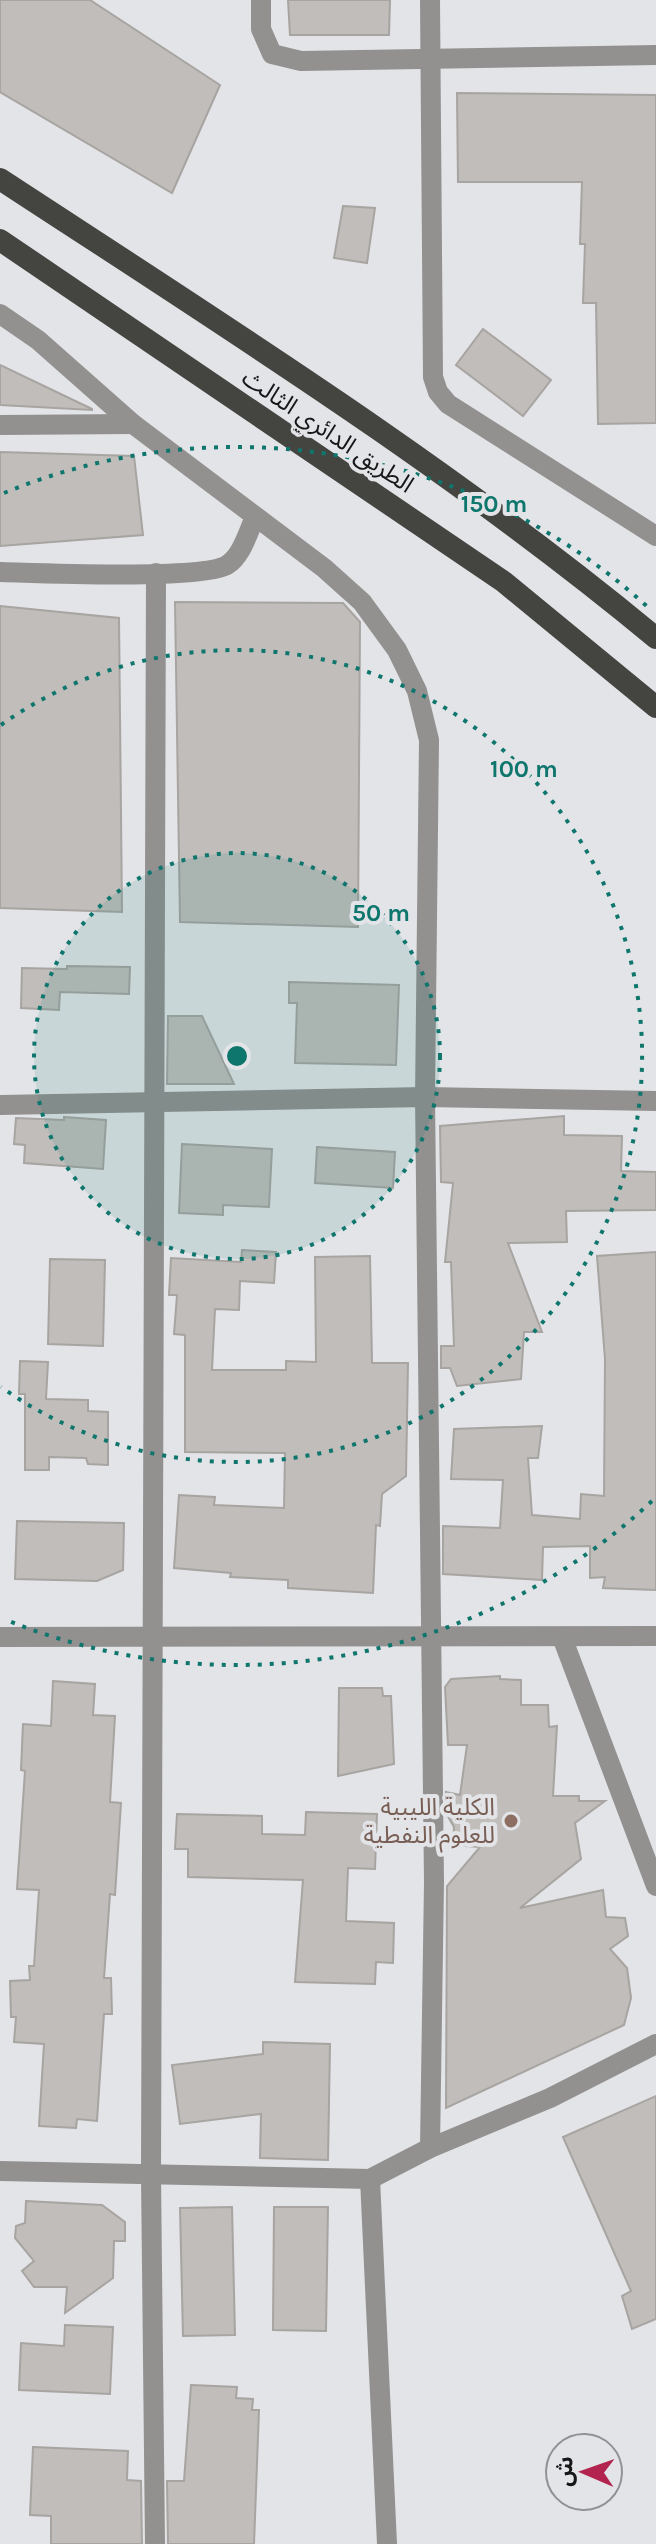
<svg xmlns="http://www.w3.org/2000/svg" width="656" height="2544" font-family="Karla,'Noto Sans Arabic',sans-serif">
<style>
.building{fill:#c0bdbb;stroke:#a7a4a1;stroke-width:2}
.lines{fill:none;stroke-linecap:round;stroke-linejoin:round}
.minor{stroke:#929190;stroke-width:20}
.trunk{stroke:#444440;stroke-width:22}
.ring{fill:none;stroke:#0f766e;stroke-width:4;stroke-dasharray:4 8}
.education-dot{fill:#8d6e63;stroke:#e3e4e7;stroke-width:3}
.labels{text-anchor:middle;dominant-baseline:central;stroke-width:8;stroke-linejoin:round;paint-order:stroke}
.street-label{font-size:24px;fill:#171718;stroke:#e3e4e7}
.education-label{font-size:24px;fill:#785e54;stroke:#e3e4e7;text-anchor:end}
.centre{fill:#0f766e;stroke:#e3e4e7;stroke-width:4}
.ring-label{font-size:24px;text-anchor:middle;font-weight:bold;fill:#0f766e;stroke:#e3e4e7;stroke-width:8;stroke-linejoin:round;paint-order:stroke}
</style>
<rect width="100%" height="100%" fill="#e3e4e7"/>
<!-- building -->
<g class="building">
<path d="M0 0H90L220 85 172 193 0 92Z"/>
<path d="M288 0H390L389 35H290Z"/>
<path d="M457 93 656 95V423L598 424 596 303H583L585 244H580L582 182H458Z"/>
<path d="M343 206 375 208 367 263 334 258Z"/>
<path d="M483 329 551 380 523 416 456 365Z"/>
<path d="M0 365 92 409V410L0 405Z"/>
<path d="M0 452 134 456 143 535 0 546Z"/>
<path d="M175 602 343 603 360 622 358 927 180 922Z"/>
<path d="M0 606 119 618 122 912 0 908Z"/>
<path d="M67 966 130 967 129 994 60 992 59 1010 21 1008 22 968 67 969Z"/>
<path d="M289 982 399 985 396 1065 295 1063 297 1003H289Z"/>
<path d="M168 1016H202L234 1084H167Z"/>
<path d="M564 1116V1135L622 1136 621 1171 656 1172V1210L566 1211 567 1242 508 1243 542 1332H524L521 1379 457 1386 450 1368H441V1346H454L451 1262H445L453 1183 441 1182 440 1126Z"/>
<path d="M64 1117 106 1120 103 1169 24 1163 25 1145 14 1144 16 1118 64 1120Z"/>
<path d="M182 1144 272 1149 269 1207 223 1205V1215L179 1213Z"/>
<path d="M317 1147 395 1152 393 1188 315 1183Z"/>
<path d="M242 1250 276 1252 274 1283 240 1281 239 1310 215 1309 212 1370H286V1361L316 1362 315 1257 370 1256 372 1363H408L406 1476 382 1494 380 1526 376 1525 373 1593 288 1588V1580L230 1577 231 1573 174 1568 179 1495 215 1497 214 1505 284 1508 285 1453 185 1452V1335L174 1334 177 1295H169L171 1258 241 1262Z"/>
<path d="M656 1252V1590L603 1588 605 1577 590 1578V1546L543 1547 542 1580 443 1574V1526L500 1528 503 1480 451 1479 454 1429 542 1426 538 1458H528L532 1515 580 1519 581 1494 604 1496 605 1359 597 1256Z"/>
<path d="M50 1259 105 1260 103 1346 48 1344Z"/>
<path d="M20 1361 48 1362 46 1399 88 1400V1411L108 1412V1465L88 1464 86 1458 49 1457V1470H25V1394H19Z"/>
<path d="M17 1521 124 1523 123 1570 97 1581 15 1579Z"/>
<path d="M500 1676V1679L521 1680V1705H548L549 1727 557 1726 553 1796H579V1801H605L575 1823 581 1859 520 1908 603 1890 606 1917 625 1918 628 1936 610 1949 627 1968 631 1998 624 2025 446 2108 447 1886 480 1847 453 1845 454 1827 446 1813V1792L460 1795 467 1745H448L445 1687 451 1679Z"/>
<path d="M53 1681 95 1684 93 1715 115 1716 110 1802 121 1803 115 1895 110 1894 104 1978H111L112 2014H104L97 2121 77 2119 76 2128 39 2126 44 2044 14 2042 16 2017H11L10 1981 30 1980 29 1966H34L39 1890 17 1889 25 1771 21 1770 23 1724 51 1726Z"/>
<path d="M339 1688H382L383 1696H391L394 1764 338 1776Z"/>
<path d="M306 1812 377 1814 375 1869 348 1868 346 1921 394 1923 393 1963 376 1962 375 1984 295 1982 303 1880 188 1877V1849H175L177 1814 262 1816V1834L305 1835Z"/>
<path d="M263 2042 330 2044 328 2160 260 2158 261 2114 180 2124 172 2065 263 2054Z"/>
<path d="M656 2096V2319L632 2329 622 2296 631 2291 563 2137Z"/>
<path d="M26 2201 102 2205 125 2222V2241H114L113 2278 65 2313 67 2287H34L22 2271 34 2261 15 2238 16 2226 25 2223Z"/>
<path d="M232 2207 235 2335 183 2336 180 2208Z"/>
<path d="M274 2207H328L326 2331 273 2330Z"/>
<path d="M65 2325 113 2327 110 2394 19 2390 21 2343 64 2346Z"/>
<path d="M191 2385 237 2387 236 2398 253 2399 252 2410H259L254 2544H168L167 2481H184Z"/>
<path d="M33 2447 128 2451 127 2480 141 2481 142 2544H51V2516L30 2515Z"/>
</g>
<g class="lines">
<!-- minor -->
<g class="minor">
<path d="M261 0V29L272 54 301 61 656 55"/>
<path d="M430 0 433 377 438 392 448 404 656 536"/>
<path d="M0 314 38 340 133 424 324 568 362 602 397 650 417 691 429 740 425 1097 434 1882 430 2148"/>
<path d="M0 425 133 424"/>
<path d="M0 572C39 573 202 580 227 565 242 556 248 532 255 517"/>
<path d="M0 1105 425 1097 656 1101"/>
<path d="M0 1637 656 1636"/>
<path d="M562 1637 656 1886"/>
<path d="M0 2171 370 2179 430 2148 550 2098 656 2044"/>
<path d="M370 2179 387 2544"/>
<path d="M155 2544 151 2175 156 573"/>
</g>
<!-- trunk -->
<g class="trunk">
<path d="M0 179C223 325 451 468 656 638"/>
<path d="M0 240 504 582 656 707"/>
</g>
</g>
<!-- distance rings -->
<circle cx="237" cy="1056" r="203" fill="#0f766e" fill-opacity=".12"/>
<g class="ring">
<circle cx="237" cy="1056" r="203"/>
<path d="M1 725A406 406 0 1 1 1 1387"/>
<path d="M652 1501A609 609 0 0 1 4 1619M4 493A609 609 0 0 1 652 611"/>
</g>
<!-- markers -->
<circle class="education-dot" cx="511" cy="1821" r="8"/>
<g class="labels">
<!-- street labels -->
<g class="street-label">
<text transform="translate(328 431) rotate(34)">الطريق الدائري الثالث</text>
</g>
<!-- education labels -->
<g class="education-label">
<text x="495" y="1807">الكلية الليبية<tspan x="495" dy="28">للعلوم النفطية</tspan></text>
</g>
</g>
<circle cx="237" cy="1056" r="12" class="centre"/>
<g class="ring-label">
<text x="494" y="512">150 m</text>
<text x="524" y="777">100 m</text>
<text x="381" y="921">50 m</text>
</g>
<!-- north arrow -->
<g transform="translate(584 2472) rotate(272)"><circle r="38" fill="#e3e4e7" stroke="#919294" stroke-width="2"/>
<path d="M0-6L14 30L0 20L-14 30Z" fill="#b3234f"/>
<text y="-12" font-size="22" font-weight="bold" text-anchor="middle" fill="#171718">ش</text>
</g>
</svg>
